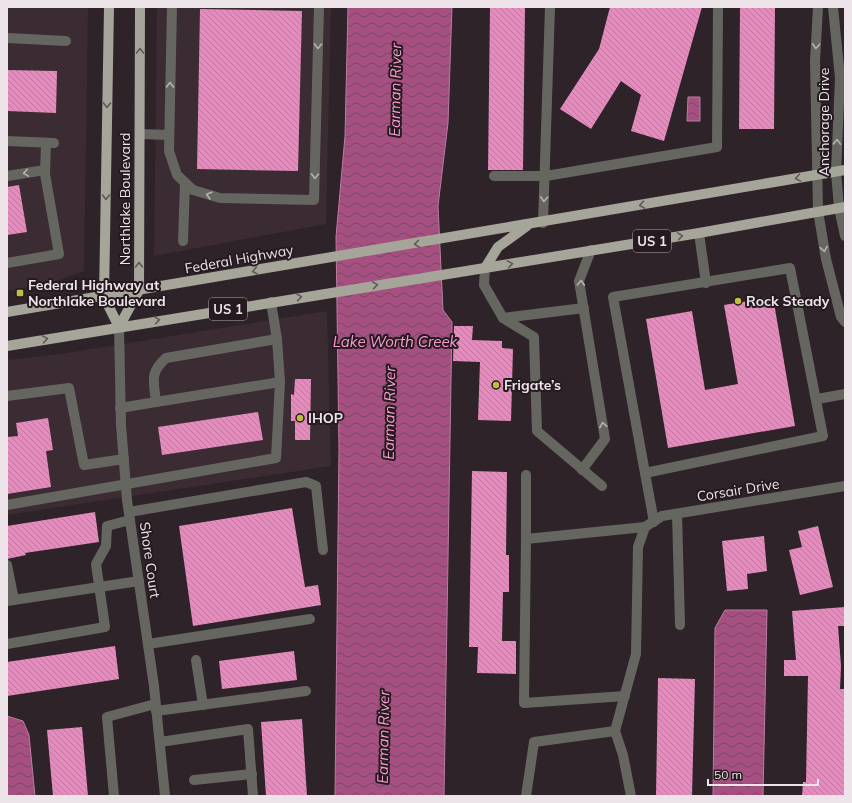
<svg xmlns="http://www.w3.org/2000/svg" width="852" height="803" font-family="Mulish,sans-serif">
<style>
.built{fill:#3b2b33}
.water{fill:url(#water-waves);stroke:#bb7ca1}
.building{fill:url(#building-back-hatch)}
.lines{fill:none;stroke-linecap:round;stroke-linejoin:round}
.minor{stroke:#666661;stroke-width:10}
.major{stroke:#a5a59a;stroke-width:10}
.oneway{stroke:#b6b2b2}
.oneway2{stroke:#5e5956}
.poi-dot{fill:#bebf42;stroke:#241a1f;stroke-width:1.5}
.labels{text-anchor:middle;dominant-baseline:central;stroke-width:4;stroke-linejoin:round;paint-order:stroke}
.shield{fill:#241a1f;stroke:#b0a7ac;stroke-width:1}
.shield-label{font-size:13px;font-weight:bold;fill:#ece4e8}
.street-label{font-size:14px;fill:#ece4e8;stroke:#241a1f}
.poi-label{font-size:14px;font-weight:bold;fill:#ece4e8;stroke:#241a1f;text-anchor:start}
.water-label{font-size:15px;font-style:italic;fill:#fa9dd0;stroke:#241a1f}
</style>
<defs>
<pattern id="water-waves" width="16" height="10" patternUnits="userSpaceOnUse"><rect width="16" height="10" fill="#a65082"/><path d="M0 5q4-4 8 0t8 0" fill="none" stroke="#764a64"/></pattern>
<pattern id="building-back-hatch" width="6" height="6" patternUnits="userSpaceOnUse"><rect width="6" height="6" fill="#e78abe"/><path d="M-1 5l2 2M0 0l6 6M5-1l2 2" fill="none" stroke="#bf78a0"/></pattern>
</defs>
<rect width="100%" height="100%" fill="#2e2329"/>
<!-- built -->
<g class="built">
<path d="M7 7H88L84 271 54 282 7 291Z"/>
<path d="M157 7H331L326 224 154 256Z"/>
<path d="M327 311 331 466 7 515V360L60 354Z"/>
</g>
<!-- water -->
<g class="water">
<path d="M348 7H452L448 123 438 206 443 310 452 322 444 796H335L339 449 336 237 345 136Z"/>
<path d="M688 97H700V121H687Z"/>
<path d="M725 610H767L763 796H713L715 628Z"/>
<path d="M7 716 23 721 29 735 35 796H7Z"/>
</g>
<!-- building -->
<g class="building">
<path d="M490 7H525L523 170H488Z"/>
<path d="M610 7H702L664 141 631 131 641 95 621 81 591 129 560 109 599 49Z"/>
<path d="M740 7H775L774 129H739Z"/>
<path d="M200 9 302 11 298 171 197 169Z"/>
<path d="M7 70 57 71 56 113 7 111Z"/>
<path d="M19 185 27 232 7 235V187Z"/>
<path d="M773 297 795 426 668 448 646 319 692 311 705 390 738 384 724 305Z"/>
<path d="M454 326H473L472 340 502 341V348L513 349 511 421 478 420 480 362 453 361Z"/>
<path d="M295 379H311L310 440H295V421H291V394L294 395Z"/>
<path d="M258 412 263 440 162 455 158 427Z"/>
<path d="M48 418 53 450 46 451 51 487 7 494V437L18 436 16 423Z"/>
<path d="M472 471 507 472 506 555H509V592H503L502 641H516V674L477 673 478 647H469Z"/>
<path d="M292 508 305 587 318 585 321 605 193 626 179 526Z"/>
<path d="M95 512 99 542 25 553 26 555 7 559V526Z"/>
<path d="M818 526 833 587 800 595 789 550 802 547 798 531Z"/>
<path d="M764 536 767 571 747 574 748 589 727 591 722 541Z"/>
<path d="M845 607V626H838L841 666 840 689H845V796H802L803 782H806L808 676H784V660H796L792 611Z"/>
<path d="M115 646 119 679 7 696V662Z"/>
<path d="M294 651 297 680 222 689 219 661Z"/>
<path d="M658 678 695 679 692 796H656Z"/>
<path d="M302 719 307 796H266L261 722Z"/>
<path d="M82 727 88 796H53L47 730Z"/>
</g>
<g class="lines">
<!-- minor -->
<g class="minor">
<path d="M172 7 169 151 177 175 193 190 220 198 314 200 319 7"/>
<path d="M818 7 815 61 818 211 826 259 841 317 845 322"/>
<path d="M833 7 840 78 836 172 839 208 845 236"/>
<path d="M7 38 66 41"/>
<path d="M140 134 169 135"/>
<path d="M7 141 54 143"/>
<path d="M7 176 45 170"/>
<path d="M494 176H546L717 147 718 7"/>
<path d="M543 223 550 7"/>
<path d="M699 233 706 283"/>
<path d="M183 241 185 183"/>
<path d="M7 263 59 254 45 174 46 143"/>
<path d="M485 268 484 285 503 318 534 337 537 431 602 486"/>
<path d="M790 268 823 436 645 473 613 297Z"/>
<path d="M503 318 584 308"/>
<path d="M119 327 121 425 127 500 154 686 165 796"/>
<path d="M7 396 69 388 84 465 124 459"/>
<path d="M817 399 845 394"/>
<path d="M156 402 280 382"/>
<path d="M120 408 156 402C154 382 149 373 166 358L277 339"/>
<path d="M582 470 605 439 579 281 591 250"/>
<path d="M645 473 654 522"/>
<path d="M526 475V539"/>
<path d="M7 505 276 458 280 382 277 339 271 302"/>
<path d="M129 512 306 482 316 486 323 550"/>
<path d="M677 514 680 625"/>
<path d="M7 565 14 600"/>
<path d="M7 601 139 581"/>
<path d="M7 644 105 627 96 564 106 546 107 526 130 520"/>
<path d="M148 644 310 619"/>
<path d="M196 660 203 705"/>
<path d="M625 696 524 703 526 539 645 527"/>
<path d="M156 711 306 691"/>
<path d="M160 742 248 729 253 796"/>
<path d="M194 780 252 774"/>
<path d="M114 796 107 717 155 704"/>
<path d="M526 796 534 742 615 731"/>
<path d="M631 796 623 755 615 731 636 654 638 547 645 527 662 516 845 486"/>
</g>
<!-- major -->
<g class="major">
<path d="M109 7 104 297 119 327"/>
<path d="M485 268 498 247 527 226"/>
<path d="M7 312 845 170"/>
<path d="M119 327 139 290 140 7"/>
<path d="M7 346 699 233 845 207"/>
</g>
</g>
<!-- one-way arrows -->
<defs><path id="oneway-chevron" d="M-2-3.5L2.5 0L-2 3.5" fill="none" stroke-width="1.6" stroke-linecap="round" stroke-linejoin="round"/></defs>
<g class="oneway">
<use href="#oneway-chevron" transform="translate(318 46) rotate(91)"/>
<use href="#oneway-chevron" transform="translate(816 46) rotate(93)"/>
<use href="#oneway-chevron" transform="translate(170 85) rotate(-89)"/>
<use href="#oneway-chevron" transform="translate(837 142) rotate(-88)"/>
<use href="#oneway-chevron" transform="translate(26 173) rotate(171)"/>
<use href="#oneway-chevron" transform="translate(315 176) rotate(91)"/>
<use href="#oneway-chevron" transform="translate(209 195) rotate(-164)"/>
<use href="#oneway-chevron" transform="translate(544 199) rotate(93)"/>
<use href="#oneway-chevron" transform="translate(824 249) rotate(80)"/>
<use href="#oneway-chevron" transform="translate(581 283) rotate(-87)"/>
<use href="#oneway-chevron" transform="translate(603 425) rotate(-99)"/>
</g>
<g class="oneway2">
<use href="#oneway-chevron" transform="translate(140 51) rotate(-90)"/>
<use href="#oneway-chevron" transform="translate(107 105) rotate(91)"/>
<use href="#oneway-chevron" transform="translate(798 178) rotate(170)"/>
<use href="#oneway-chevron" transform="translate(106 197) rotate(91)"/>
<use href="#oneway-chevron" transform="translate(642 205) rotate(170)"/>
<use href="#oneway-chevron" transform="translate(680 236) rotate(-9)"/>
<use href="#oneway-chevron" transform="translate(417 244) rotate(171)"/>
<use href="#oneway-chevron" transform="translate(510 264) rotate(-9)"/>
<use href="#oneway-chevron" transform="translate(139 265) rotate(-90)"/>
<use href="#oneway-chevron" transform="translate(255 271) rotate(170)"/>
<use href="#oneway-chevron" transform="translate(375 285) rotate(-9)"/>
<use href="#oneway-chevron" transform="translate(299 297) rotate(-9)"/>
<use href="#oneway-chevron" transform="translate(157 320) rotate(-9)"/>
<use href="#oneway-chevron" transform="translate(45 339) rotate(-10)"/>
</g>
<!-- markers -->
<g class="poi-dot">
<rect x="16" y="289" width="8" height="8" rx="2"/>
<circle cx="738" cy="301" r="4"/>
<circle cx="496" cy="385" r="4"/>
<circle cx="300" cy="418" r="4"/>
</g>
<g class="labels">
<!-- shield labels -->
<g class="shield">
<rect x="633" y="230" width="38" height="22" rx="3"/>
<rect x="209" y="298" width="38" height="22" rx="3"/>
</g>
<g class="shield-label">
<text x="652" y="241">US 1</text>
<text x="228" y="309">US 1</text>
</g>
<!-- street labels -->
<g class="street-label">
<text transform="translate(824 122) rotate(-90)">Anchorage Drive</text>
<text transform="translate(125 199) rotate(-90)">Northlake Boulevard</text>
<text transform="translate(239 259) rotate(-10)">Federal Highway</text>
<text transform="translate(738 490) rotate(-9)">Corsair Drive</text>
<text transform="translate(150 560) rotate(82)">Shore Court</text>
</g>
<!-- poi labels -->
<g class="poi-label">
<text x="28" y="285">Federal Highway at<tspan x="28" dy="16">Northlake Boulevard</tspan></text>
<text x="746" y="301">Rock Steady</text>
<text x="504" y="385">Frigate’s</text>
<text x="308" y="418">IHOP</text>
</g>
<!-- water labels -->
<g class="water-label">
<text transform="translate(395 90) rotate(-89)">Earman River</text>
<text x="395" y="341">Lake Worth Creek</text>
<text transform="translate(389 413) rotate(-89)">Earman River</text>
<text transform="translate(383 737) rotate(-89)">Earman River</text>
</g>
</g>
<!-- border -->
<rect width="852" height="803" fill="none" stroke="#ece4e8" stroke-width="16"/>
<!-- scale -->
<path d="M708 779v6h110v-6" fill="none" stroke="#ece4e8" stroke-width="2"/>
<text x="714" y="779" font-size="12" fill="#ece4e8" stroke="#241a1f" stroke-width="3" paint-order="stroke">50 m</text>
</svg>
